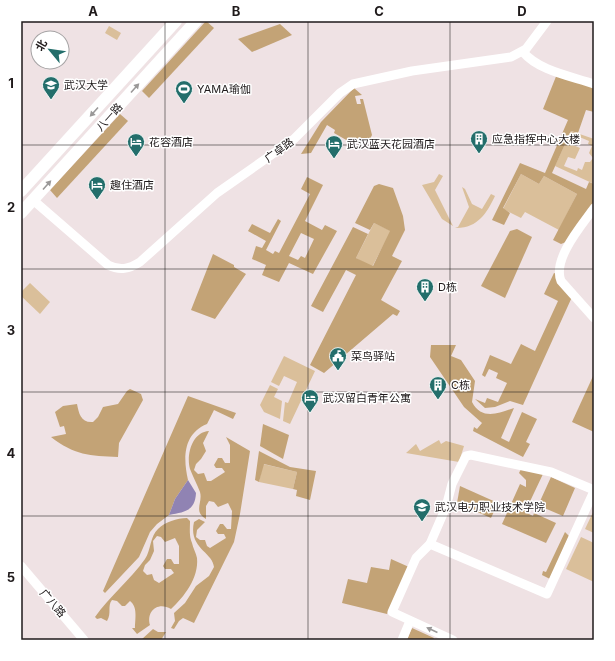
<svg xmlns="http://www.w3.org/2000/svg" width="615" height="661" font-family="Inter,'Noto Sans SC',sans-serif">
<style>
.green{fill:#dabf9a;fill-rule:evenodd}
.forest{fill:#c3a376;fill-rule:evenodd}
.water{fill:#9083b3}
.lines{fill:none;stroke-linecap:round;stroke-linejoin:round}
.minor{stroke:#fff;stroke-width:9}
.major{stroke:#fff;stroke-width:12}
.oneway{fill:#9a9898}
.grid{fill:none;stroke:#1f1a1b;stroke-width:1;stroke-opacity:0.55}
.labels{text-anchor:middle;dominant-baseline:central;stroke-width:3;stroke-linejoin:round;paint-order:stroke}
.poi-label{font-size:11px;fill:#1f1a1b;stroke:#fff;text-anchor:start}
.street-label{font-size:11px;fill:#1f1a1b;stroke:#fff}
.neatline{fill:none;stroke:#1f1a1b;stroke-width:1.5}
.grid-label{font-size:13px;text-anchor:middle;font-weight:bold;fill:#1f1a1b}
</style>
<rect width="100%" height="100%" fill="#efe2e4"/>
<!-- green -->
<g class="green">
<path d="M109 26 121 33 117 40 105 33Z"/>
<path d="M571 131 594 139V184L555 166ZM577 136 589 141 588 144 592 146 589 153 593 158 590 162H585L582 170 578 168 577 171 564 166 568 157 575 159 580 148 573 145Z"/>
<path d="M439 174 443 176 435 190 453 226 442 219 422 185 434 182Z"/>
<path d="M521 174 539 184 544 176 577 194 559 230 525 212 521 218 503 209Z"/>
<path d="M462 187 465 189 472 204 482 209 491 194 495 196C487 213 477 229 455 228L458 227 469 207Z"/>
<path d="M374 223 391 231 372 267 356 258Z"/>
<path d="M30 283 50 302 40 314 21 296V292Z"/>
<path d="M284 356 315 371 290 424 283 421 285 402 288 403 297 382 284 376 279 386 271 382Z"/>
<path d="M270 385 278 389 274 397 282 401 280 419 264 412 260 405Z"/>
<path d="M439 440 441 444 446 441 464 446 459 462 406 453 416 444 420 451Z"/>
<path d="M263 464 297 472 293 489 259 482Z"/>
<path d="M594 510V533L585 529Z"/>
<path d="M581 537 594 543V582L566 569Z"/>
</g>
<!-- forest -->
<g class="forest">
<path d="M206 21 214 28 149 98 142 91Z"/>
<path d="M280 24 292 35 252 52 238 39Z"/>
<path d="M557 74 594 87V112L586 110 578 133 571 131 552 173 586 189 589 182 594 184V202L566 242 561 244 553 240 577 194 544 176 539 184 521 174 503 208 510 213 504 225 492 220 520 163 545 173 568 120 543 109Z"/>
<path d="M354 88 362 95 355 96 357 104H361L360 99H363L372 135 366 147 350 138 348 141 334 133 335 130 327 125 311 153 301 154 321 122Z"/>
<path d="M120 114 128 121 57 198 50 190Z"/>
<path d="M307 177 323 185 305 221 322 230 325 225 337 231 313 274 289 263 279 282 262 275 266 265 252 259 256 246 262 248 266 241 248 231 252 224 270 233 278 219 281 221 266 250 273 254 275 251 279 253 310 194 301 189ZM301 233 314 239 305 258 301 256 298 260 289 256Z"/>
<path d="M379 184 393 188 403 216 405 230 392 256 402 261 381 300 400 311 397 316 393 314 324 373 310 365 356 275 346 270 323 312 311 306 353 227 368 234 356 258 373 266 390 231 374 223 370 230 355 223 374 186Z"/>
<path d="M517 229 532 237 505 298 481 286 510 231Z"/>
<path d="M213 254 234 265V267L246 274 215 319 191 310Z"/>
<path d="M554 273 557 274 572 297 523 405 510 401 495 407 485 408 475 399 485 403 487 398 498 402 507 383 496 378 498 373 489 369 485 377 482 375 490 355 511 364 521 344 535 351 558 301 544 294Z"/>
<path d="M431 345H456L451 356 461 360 475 381 472 402C482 421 499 413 514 408L501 438 509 442 522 412 537 419 526 442 530 444 523 457 473 431 474 427 477 429 482 423 464 407 430 357Z"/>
<path d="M594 374V432L572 422Z"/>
<path d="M130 389 141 394 143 400 119 443 118 457C90 456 74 455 51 437L66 434 64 426 60 427 55 412 63 406 77 404C79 414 81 423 93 422L98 417 103 407 118 404 127 391Z"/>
<path d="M188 396 236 413 233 419 214 410 207 424C183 434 183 458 188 480L175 499 169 515 157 524 150 532 139 557 105 593 103 591Z"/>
<path d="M263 424 289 435 283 459 260 446Z"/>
<path d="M209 431 203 443 206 451 201 459 196 464 194 470 198 474 204 473 207 481H211L225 472 222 468H216L214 465 218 458H222L225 463H230V445L226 437 250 451 240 514 234 542 194 623 183 618 179 621 174 629 171 628 175 621 174 613 185 603 196 586 209 576 214 567C213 552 188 548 194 522L199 519 205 522 197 530 196 537 200 540H205L207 546 210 548 226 538 224 534H218L216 531 220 524H223L227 529H231L232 511 228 503 218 507 214 502 209 501 206 506V519C193 511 203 503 200 492 197 484 193 477 190 469 186 455 192 432 209 431Z"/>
<path d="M259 451 290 467 316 471 310 500 296 496 297 490 293 489 297 472 264 464 259 482 255 480Z"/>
<path d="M521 469 543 474 525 512 533 516 534 513 556 523 546 543 502 524 520 484 526 487V480L519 473Z"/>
<path d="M551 477 575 488 563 516 542 507 540 512 536 510Z"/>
<path d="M460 486 498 503 491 518 457 503Z"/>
<path d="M187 518 190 521C190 529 189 536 192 543 193 548 196 553 197 558 199 578 184 597 171 609 158 601 146 611 150 625L137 634 132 628H135C135 619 138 607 130 601L125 606H122L117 601 112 600C107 606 112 613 107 621L101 618 97 619 95 617C110 596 130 580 145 559 151 550 150 536 158 529 165 522 177 518 187 518ZM157 536 161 537 165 542 175 538 179 546V564H174L171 559H167L163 566 165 569H171L174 573 159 583 154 580 152 574 147 575 143 571 145 565 150 560 154 551 153 541Z"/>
<path d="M565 532 569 536 550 579 542 575 543 571 546 572Z"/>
<path d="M391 559 409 567 387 614 342 603 348 579 367 583 371 567 389 570Z"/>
<path d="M412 628 434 638 433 640H407Z"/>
<path d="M153 629 158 632H166L161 640H141Z"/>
</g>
<!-- water -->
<path class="water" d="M188 480 196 493C195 511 185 512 169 515L175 499Z"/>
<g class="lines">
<!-- minor -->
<g class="minor">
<path d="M523 52C539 71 571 76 594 84"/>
<path d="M33 200 108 265C120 271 129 269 140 262L217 193 294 139 340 93 353 84 412 71 511 57 526 49 547 21"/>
<path d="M594 208C582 225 552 259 561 281L594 318"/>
<path d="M430 544 547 594 594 491"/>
<path d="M21 566 84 640"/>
<path d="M402 640 410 621"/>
<path d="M453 640 392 612 416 558 430 544 446 507 452 484 466 456 471 455 551 472 594 490"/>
</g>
<!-- major -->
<g class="major">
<path d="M21 191 176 21"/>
<path d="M21 213 196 21"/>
</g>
</g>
<!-- one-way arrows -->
<defs><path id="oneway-solid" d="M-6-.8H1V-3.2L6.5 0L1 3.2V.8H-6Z"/></defs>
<g class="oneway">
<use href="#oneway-solid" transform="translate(135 88) rotate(-48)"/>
<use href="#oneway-solid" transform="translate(94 112) rotate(132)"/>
<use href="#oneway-solid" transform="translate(47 185) rotate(-48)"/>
<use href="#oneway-solid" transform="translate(432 630) rotate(-155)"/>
</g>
<!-- grid -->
<path class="grid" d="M165 21V640M308 21V640M450 21V640M21 145H594M21 269H594M21 392H594M21 516H594"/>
<!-- icons -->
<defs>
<g id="university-pin" transform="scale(0.9)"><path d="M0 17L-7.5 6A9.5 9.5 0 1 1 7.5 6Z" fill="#236e6b" stroke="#fff"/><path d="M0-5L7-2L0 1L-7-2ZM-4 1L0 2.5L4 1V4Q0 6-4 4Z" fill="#fff"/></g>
<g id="stadium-pin" transform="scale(0.9)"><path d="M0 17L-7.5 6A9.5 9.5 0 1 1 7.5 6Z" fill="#236e6b" stroke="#fff"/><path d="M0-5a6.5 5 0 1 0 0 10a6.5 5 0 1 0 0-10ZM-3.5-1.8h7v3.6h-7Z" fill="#fff"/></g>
<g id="building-pin" transform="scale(0.9)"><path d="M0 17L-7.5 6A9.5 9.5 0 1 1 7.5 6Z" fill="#236e6b" stroke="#fff"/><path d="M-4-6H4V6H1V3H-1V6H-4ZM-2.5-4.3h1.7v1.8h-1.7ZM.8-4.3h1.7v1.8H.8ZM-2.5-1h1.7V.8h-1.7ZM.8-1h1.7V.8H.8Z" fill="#fff"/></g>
<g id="hotel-pin" transform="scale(0.9)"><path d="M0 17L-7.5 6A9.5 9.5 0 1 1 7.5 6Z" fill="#236e6b" stroke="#fff"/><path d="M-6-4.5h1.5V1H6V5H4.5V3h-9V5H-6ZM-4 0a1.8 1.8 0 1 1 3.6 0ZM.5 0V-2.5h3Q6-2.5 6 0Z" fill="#fff"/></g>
<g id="civic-pin" transform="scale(0.9)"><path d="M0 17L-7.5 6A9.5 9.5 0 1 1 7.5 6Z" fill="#236e6b" stroke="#fff"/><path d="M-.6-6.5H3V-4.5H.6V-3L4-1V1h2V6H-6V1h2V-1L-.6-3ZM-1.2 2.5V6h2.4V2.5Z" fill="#fff"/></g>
</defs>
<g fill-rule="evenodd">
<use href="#university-pin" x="51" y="85"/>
<use href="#stadium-pin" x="184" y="89"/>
<use href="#building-pin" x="479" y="139"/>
<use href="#hotel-pin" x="136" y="142"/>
<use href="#hotel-pin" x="334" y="144"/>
<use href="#hotel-pin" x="97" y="185"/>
<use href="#building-pin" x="425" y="287"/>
<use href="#civic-pin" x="338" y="356"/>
<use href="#building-pin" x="438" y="385"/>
<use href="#hotel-pin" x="310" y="398"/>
<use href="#university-pin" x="422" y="507"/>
</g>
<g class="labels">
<!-- poi labels -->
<g class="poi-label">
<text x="64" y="85">武汉大学</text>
<text x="197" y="89">YAMA瑜伽</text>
<text x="492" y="139">应急指挥中心大楼</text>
<text x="149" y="142">花容酒店</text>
<text x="347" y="144">武汉蓝天花园酒店</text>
<text x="110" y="185">趣住酒店</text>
<text x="438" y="287">D栋</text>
<text x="351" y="356">菜鸟驿站</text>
<text x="451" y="385">C栋</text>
<text x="323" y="398">武汉留白青年公寓</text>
<text x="435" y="507">武汉电力职业技术学院</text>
</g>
<!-- street labels -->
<g class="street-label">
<text transform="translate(109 117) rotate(-48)">八一路</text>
<text transform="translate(279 150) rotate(-36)">广卓路</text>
<text transform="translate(53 603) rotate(49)">广八路</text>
</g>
</g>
<!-- border -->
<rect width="615" height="661" fill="none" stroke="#ffffff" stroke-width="44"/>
<!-- north arrow -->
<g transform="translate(50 50) rotate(299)"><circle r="19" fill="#ffffff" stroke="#a5a3a4"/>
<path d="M0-3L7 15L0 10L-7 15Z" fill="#236e6b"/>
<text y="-6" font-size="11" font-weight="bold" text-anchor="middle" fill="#1f1a1b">北</text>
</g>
<rect x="22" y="22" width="571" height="617" class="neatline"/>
<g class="grid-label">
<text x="93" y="16">A</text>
<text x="236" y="16">B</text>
<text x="379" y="16">C</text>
<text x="522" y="16">D</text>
<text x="11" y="88">1</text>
<text x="11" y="212">2</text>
<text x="11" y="335">3</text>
<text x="11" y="458">4</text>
<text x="11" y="582">5</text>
</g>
</svg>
